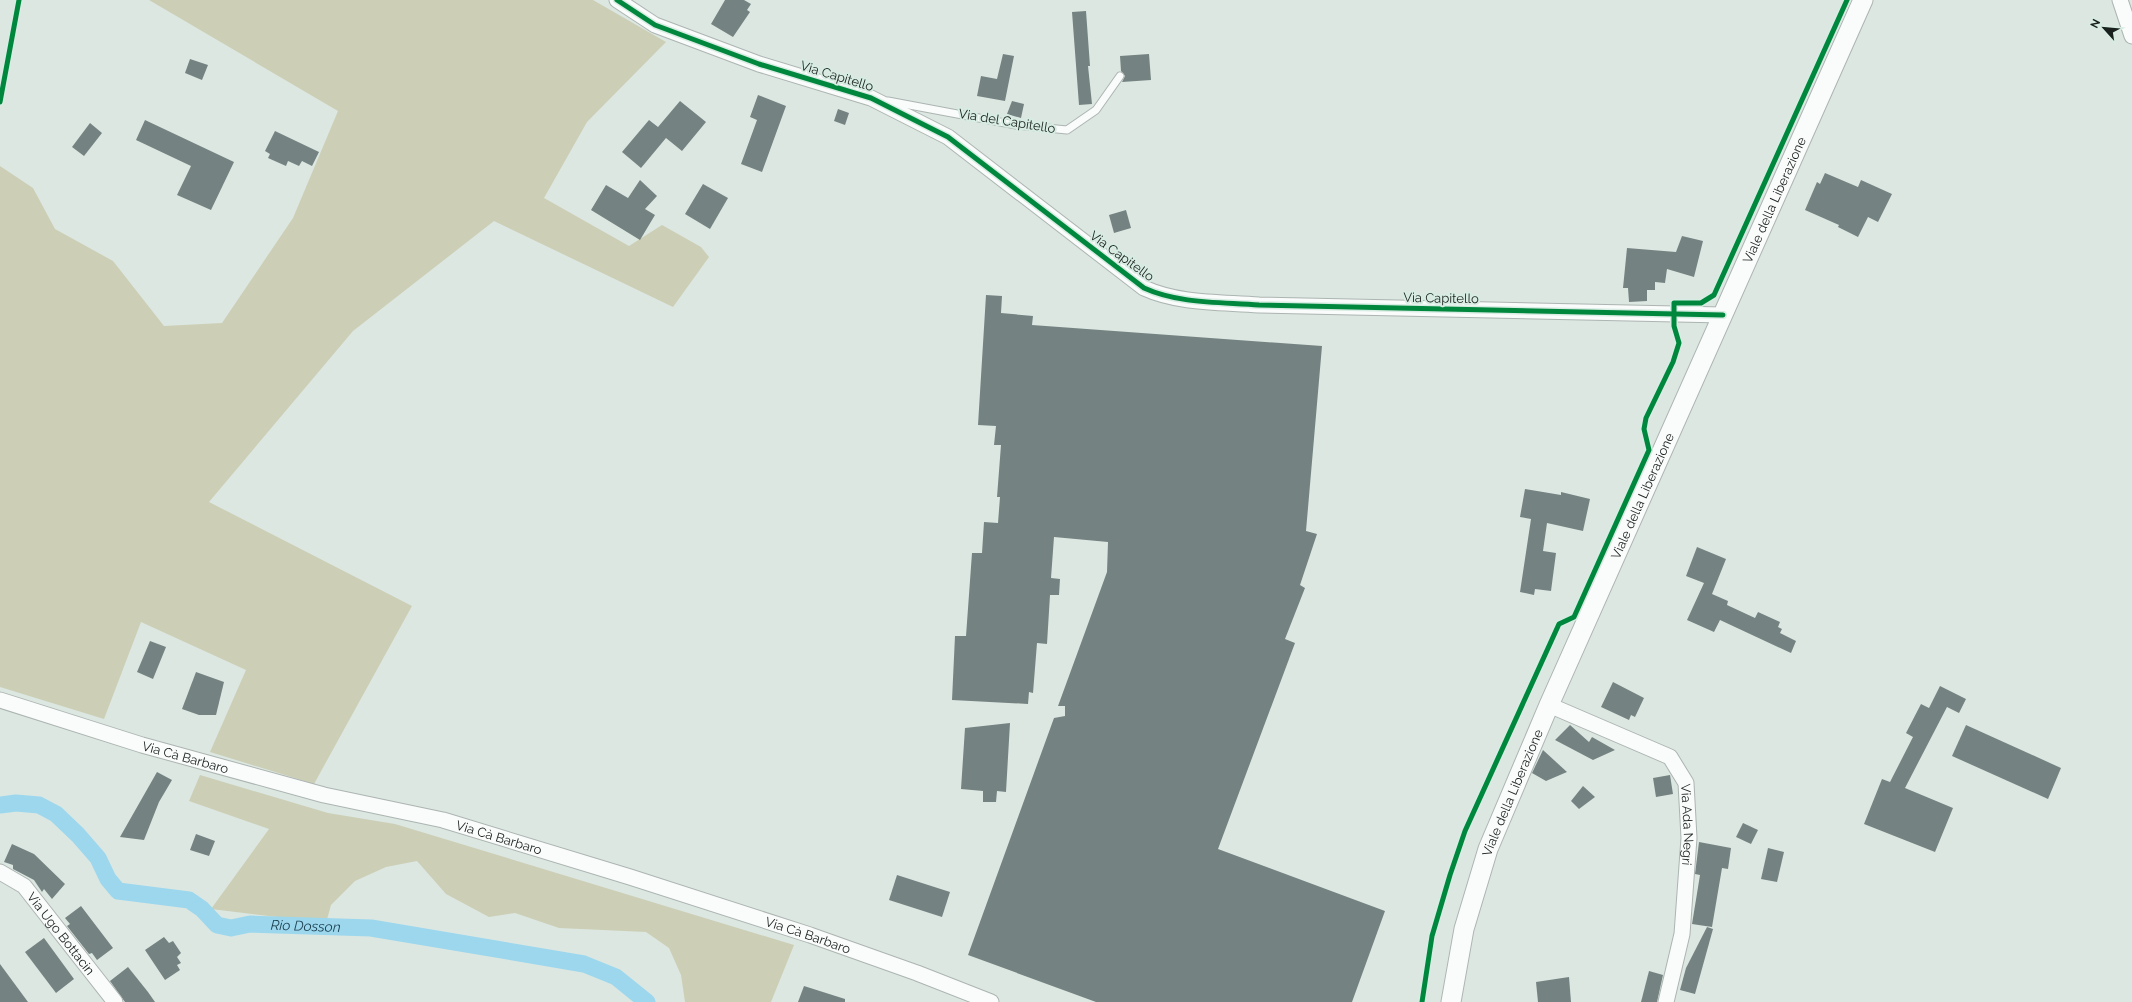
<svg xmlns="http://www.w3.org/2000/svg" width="2132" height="1002" font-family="Raleway,sans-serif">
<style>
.green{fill:#cccfb5}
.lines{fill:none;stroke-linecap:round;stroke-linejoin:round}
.canal{stroke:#9cd7ed;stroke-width:17}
.building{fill:#748381}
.service-casing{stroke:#acb5b1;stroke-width:9}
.minor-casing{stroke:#acb5b1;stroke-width:17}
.tertiary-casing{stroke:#acb5b1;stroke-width:21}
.service{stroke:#fafbfb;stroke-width:7}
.minor{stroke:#fafbfb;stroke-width:15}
.tertiary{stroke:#fafbfb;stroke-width:19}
.cycleway-casing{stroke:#d7ece2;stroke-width:8}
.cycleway{stroke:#00873e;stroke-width:5}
.labels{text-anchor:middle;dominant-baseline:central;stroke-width:4;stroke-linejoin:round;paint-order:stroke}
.street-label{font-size:13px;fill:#19201d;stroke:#d7ece2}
.water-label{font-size:14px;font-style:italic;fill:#1b3f4e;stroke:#d7ece2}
</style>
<rect width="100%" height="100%" fill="#dce7e2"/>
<!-- green -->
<g class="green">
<path d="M149 0H593L666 42 587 122 544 198 629 246 662 225 701 247 709 257 673 307 494 221 353 331 209 502 412 606 314 784 210 752 246 670 141 622 104 719 0 687V166L33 188 55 229 113 261 164 326 222 323 293 218 338 111Z"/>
<path d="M200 775 328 813 395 824 794 945 771 1002H685L681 975 669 948 646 932 559 928 515 913 489 917 446 894 417 861 386 867 355 881 331 905 326 923 211 909 269 829 189 801Z"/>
</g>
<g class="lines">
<!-- canal -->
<path class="canal" id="s1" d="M0 805 16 803 39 805 56 814 78 835 98 858 108 879 118 891 189 900 202 909 217 925 231 928 250 924 371 928 584 964 616 977 647 1002"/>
</g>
<!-- building -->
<g class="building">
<path d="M725 0H744L751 4 747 10 750 12 733 37 711 24Z"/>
<path d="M1086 11 1090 66H1088L1092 104 1079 105 1072 12Z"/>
<path d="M1003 54 1014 56 1005 101 977 96 981 76 997 79Z"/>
<path d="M1149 54 1151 80 1122 82 1125 76 1121 71 1120 56Z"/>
<path d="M190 59 208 65 202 80 185 73Z"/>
<path d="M758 95 786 106 762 172 741 164 757 120 750 117Z"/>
<path d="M680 101 706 122 682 151 666 138 641 168 622 152 649 120 658 127Z"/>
<path d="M1012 101 1024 104 1021 118 1007 114Z"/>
<path d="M838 109 849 113 845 125 834 121Z"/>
<path d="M145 120 234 162 211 210 177 195 191 166 136 140Z"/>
<path d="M90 123 102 133 84 156 72 147Z"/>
<path d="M275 131 319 152 312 166 302 161 299 166 288 161 286 166 268 158 270 154 265 151Z"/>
<path d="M1825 173 1858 187 1861 180 1892 194 1878 222 1868 217 1858 237 1838 227 1839 225 1805 210 1817 182 1820 184Z"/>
<path d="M640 180 657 196 645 209 655 215 640 240 591 210 606 185 628 198Z"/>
<path d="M703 184 728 198 710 229 685 214Z"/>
<path d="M1126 210 1131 228 1114 233 1109 215Z"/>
<path d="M1682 236 1703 241 1694 277 1667 269 1665 283 1655 282V290H1647V301L1629 302 1628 288H1623L1627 248 1676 252Z"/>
<path d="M986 295 1002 296 1001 313 1033 316 1032 325 1322 346 1306 531 1317 534 1300 585 1305 588 1285 639 1295 643 1218 849 1385 911 1352 1002H1096L968 955 1054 718 1065 716V706H1058L1107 572 1108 542 1054 537 1051 578 1060 579 1059 595H1050L1047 644 1037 643 1033 693 1029 692 1028 704 952 700 955 636H966L972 553H982L984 522 998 523 1000 497H997L1001 445H994L996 426 978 425Z"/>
<path d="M1525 489 1561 495V492L1590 499 1583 531 1547 523 1543 551 1556 553 1551 591 1535 589 1534 595 1520 592 1531 519 1520 517Z"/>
<path d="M1697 547 1726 559 1712 594 1728 601 1727 605 1755 618 1758 612 1780 622 1778 627 1782 629 1780 633 1796 641 1791 653 1720 620 1714 632 1687 620 1704 583 1686 576Z"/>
<path d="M150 641 166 647 153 679 137 672Z"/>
<path d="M196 672 224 682 216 715H199L182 709Z"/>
<path d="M1613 682 1644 698 1635 717 1631 715 1629 720 1601 707Z"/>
<path d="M1940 686 1966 699 1959 713 1947 707 1905 788 1953 808 1935 852 1864 824 1882 779 1890 782 1913 737 1906 733 1921 704 1929 708Z"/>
<path d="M1010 723 1006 792 997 791 996 802H983V791L961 789 965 728Z"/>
<path d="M1570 725 1589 742 1592 737 1615 750 1593 760 1555 740Z"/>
<path d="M1966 725 2061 768 2048 799 1952 756Z"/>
<path d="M1543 750 1567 772 1546 781 1532 773Z"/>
<path d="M157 772 172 780 159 802 144 840 120 837Z"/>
<path d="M1670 775 1673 794 1656 797 1653 778Z"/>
<path d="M1583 786 1595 797 1579 809 1571 801Z"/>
<path d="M1743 823 1758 830 1751 844 1736 837Z"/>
<path d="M196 834 215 841 209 856 190 850Z"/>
<path d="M1699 842 1731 848 1728 869 1722 868 1712 927 1692 924 1700 875 1695 874Z"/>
<path d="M12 844 34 854 65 884 52 899 44 889 42 892 34 880 13 869V865L4 862Z"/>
<path d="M1768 848 1784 852 1777 882 1761 879Z"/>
<path d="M897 875 950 892 942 917 889 900Z"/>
<path d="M81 906 113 948 97 960 92 953 89 954 67 926 70 924 65 918Z"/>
<path d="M1707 927 1713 929 1695 994 1680 990 1686 968Z"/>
<path d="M164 937 169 943 173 941 181 953 177 957 181 963 177 965 180 970 165 980 145 950Z"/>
<path d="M44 938 74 979 56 993 25 952Z"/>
<path d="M0 964 28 1002H0Z"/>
<path d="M128 967 148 992 155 1002H125L110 981Z"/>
<path d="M1649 971 1663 975 1657 1002H1641Z"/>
<path d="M1569 977 1571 1002H1538L1536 982Z"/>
<path d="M804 986 845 999V1002H798Z"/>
</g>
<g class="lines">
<!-- service casing -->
<g class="service-casing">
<path id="service" d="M888 101 1016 125 1067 130 1096 110 1120 76"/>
</g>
<!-- minor casing -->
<g class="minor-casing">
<g id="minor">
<path d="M617 0 655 25 759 64 871 98 948 137 1144 288C1179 304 1221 302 1259 305L1723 315"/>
<path d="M2120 0 2132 36"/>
<path id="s2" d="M0 700 142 745 324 795 443 820 630 877 810 935 917 973 991 1002"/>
<path id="s3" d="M1549 705 1670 757 1686 783 1689 838 1682 934 1666 1002"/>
<path id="s4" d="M0 872 24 886 115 1002"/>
</g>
</g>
<!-- tertiary casing -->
<g class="tertiary-casing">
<g id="tertiary">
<path id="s5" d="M1451 1002 1464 929 1488 849 1549 705 1863 0"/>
</g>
</g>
<!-- service -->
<use href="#service" class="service"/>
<!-- minor -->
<use href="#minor" class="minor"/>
<!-- tertiary -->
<use href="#tertiary" class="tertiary"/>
<!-- cycleway casing -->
<g class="cycleway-casing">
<g id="cycleway">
<path d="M617 0 655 25 759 64 871 98 948 137 1144 288C1179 304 1221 302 1259 305L1723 315"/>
<path d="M0 102 19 0"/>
<path d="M1422 1002 1432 936 1450 875 1465 831 1559 624 1574 617 1649 450 1644 429 1646 418 1673 362 1679 343 1674 326V303H1701L1714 295 1847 0"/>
</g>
</g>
<!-- cycleway -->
<use href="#cycleway" class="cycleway"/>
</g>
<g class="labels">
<!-- street labels -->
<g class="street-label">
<text transform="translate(837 76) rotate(17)">Via Capitello</text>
<text transform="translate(1007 121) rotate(9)">Via del Capitello</text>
<text stroke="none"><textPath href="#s5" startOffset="867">Viale della Liberazione</textPath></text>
<text transform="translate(1122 256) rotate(36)">Via Capitello</text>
<text transform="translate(1441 298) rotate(1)">Via Capitello</text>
<text stroke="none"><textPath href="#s5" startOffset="543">Viale della Liberazione</textPath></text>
<text stroke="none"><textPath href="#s2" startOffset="194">Via Cà Barbaro</textPath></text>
<text stroke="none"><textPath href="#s5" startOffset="219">Viale della Liberazione</textPath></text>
<text stroke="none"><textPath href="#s3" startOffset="204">Via Ada Negri</textPath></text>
<text stroke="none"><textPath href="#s2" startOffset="518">Via Cà Barbaro</textPath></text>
<text stroke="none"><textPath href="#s4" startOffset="88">Via Ugo Bottacin</textPath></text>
<text stroke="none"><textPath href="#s2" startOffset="842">Via Cà Barbaro</textPath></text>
</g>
<!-- water labels -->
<g class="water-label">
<text stroke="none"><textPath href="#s1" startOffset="357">Rio Dosson</textPath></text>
</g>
</g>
<!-- north arrow -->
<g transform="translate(2104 28) rotate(297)" stroke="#d7ece2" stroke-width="3" paint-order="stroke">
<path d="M0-3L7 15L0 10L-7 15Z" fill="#19201d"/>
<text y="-6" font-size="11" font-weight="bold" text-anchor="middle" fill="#19201d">N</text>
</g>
</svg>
